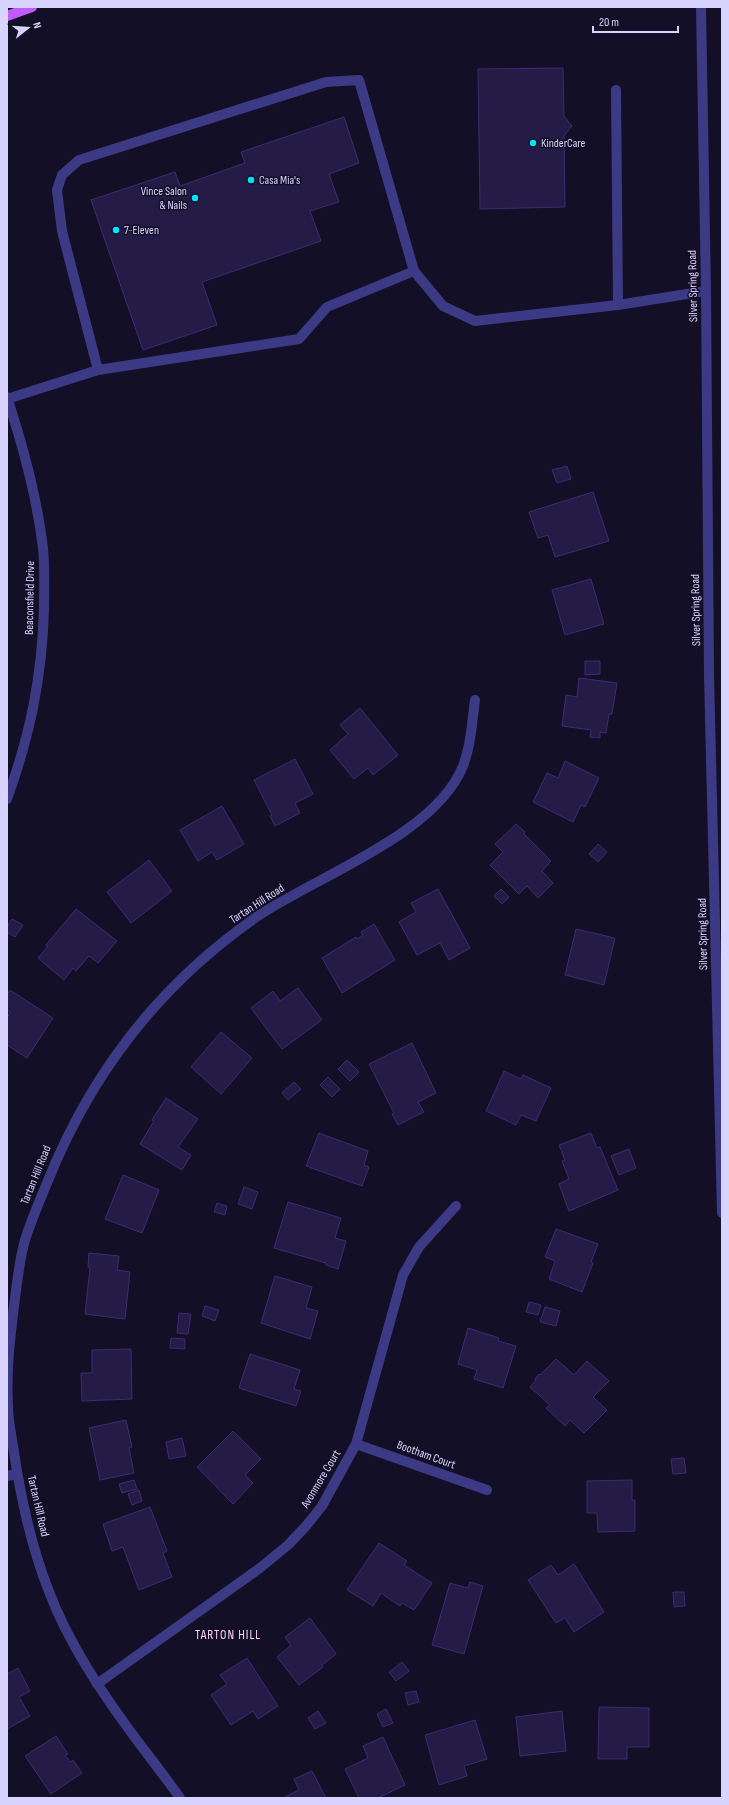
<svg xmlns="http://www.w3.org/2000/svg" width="729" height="1805" font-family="'Sofia Sans Condensed',sans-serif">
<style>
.building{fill:#241b47;stroke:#3b2d73}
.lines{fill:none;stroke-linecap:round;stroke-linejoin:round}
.minor{stroke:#3d3a85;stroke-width:10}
.major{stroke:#c25bff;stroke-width:10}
.poi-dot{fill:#00e5ff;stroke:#130f26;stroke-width:1.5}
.labels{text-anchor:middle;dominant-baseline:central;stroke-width:3;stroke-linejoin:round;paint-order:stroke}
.poi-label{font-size:12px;fill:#d9d4ff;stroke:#130f26;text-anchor:start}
.street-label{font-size:12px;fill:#d9d4ff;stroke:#130f26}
.neighbourhood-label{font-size:13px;letter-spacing:1px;fill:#ffd6f0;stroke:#130f26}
</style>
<rect width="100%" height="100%" fill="#130f26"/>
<!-- building -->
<g class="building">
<path d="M563 68 564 116 572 126 564 136 565 207 480 209 478 69Z"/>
<path d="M344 117 359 163 329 174 339 202 310 211 321 241 202 282 217 325 143 350 91 200 175 172 180 186 245 163 241 152Z"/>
<path d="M567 466 571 479 557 483 552 470Z"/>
<path d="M593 492 609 541 555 557 548 535 538 538 529 512Z"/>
<path d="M591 579 604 624 565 635 552 590Z"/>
<path d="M585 661H600V674L585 675Z"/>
<path d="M579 678 617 683 612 714H609L606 733 600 732V738L590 737 591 730 562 726 566 695 577 697Z"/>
<path d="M360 708 398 755 373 775 368 768 354 779 330 750 348 734 340 725Z"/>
<path d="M295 759 313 794 295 803 300 813 275 826 270 816 272 815 254 780Z"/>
<path d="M565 761 599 778 585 807 581 805 573 822 533 802 547 773 558 778Z"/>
<path d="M222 806 244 844 217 860 212 852 198 861 180 830Z"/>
<path d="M516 824 525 832 524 834 551 861 542 871 553 883 538 898 527 886 519 894 490 865 503 852 495 844Z"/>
<path d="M598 844 607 852 598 862 589 854Z"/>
<path d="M149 860 172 891 131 923 107 892Z"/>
<path d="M438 889 470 948 449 960 440 943 417 955 399 922 416 912 411 903Z"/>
<path d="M501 889 509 897 502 904 494 896Z"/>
<path d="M76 909 117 941 98 963 89 956 76 971 73 968 64 980 38 958 48 946 46 945Z"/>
<path d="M12 919 23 925 15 937 7 932V927Z"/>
<path d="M374 924 395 960 342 993 322 958 356 937 357 939 363 936 361 932Z"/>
<path d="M576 929 615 938 604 985 565 975Z"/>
<path d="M298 988 322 1020 282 1049 251 1008 273 991 280 1001Z"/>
<path d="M10 990 53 1018 27 1058 7 1045V1018L10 1012 7 1010V994Z"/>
<path d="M221 1032 252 1058 221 1094 191 1067Z"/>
<path d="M412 1043 436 1093 418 1102 424 1112 398 1125 392 1114 394 1113 369 1064Z"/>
<path d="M347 1060 359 1072 350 1081 338 1069Z"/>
<path d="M504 1071 521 1079 523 1075 551 1088 536 1121 521 1115 516 1125 486 1111Z"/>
<path d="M328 1077 340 1089 332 1097 320 1085Z"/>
<path d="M294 1082 301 1089 288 1100 282 1093Z"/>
<path d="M166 1098 198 1119 178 1147 191 1155 182 1170 140 1144 154 1121 152 1120Z"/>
<path d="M319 1133 368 1151 364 1165 369 1167 362 1186 306 1166Z"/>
<path d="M591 1133 597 1148 600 1147 618 1190 569 1211 559 1184 569 1179 562 1161 565 1160 559 1145Z"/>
<path d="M629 1149 636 1168 619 1175 611 1156Z"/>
<path d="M123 1175 159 1190 142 1233 105 1219Z"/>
<path d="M244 1187 258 1192 252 1209 238 1204Z"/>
<path d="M288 1202 341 1218 335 1238 346 1241 338 1269 326 1265V1263L274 1248Z"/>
<path d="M217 1203 227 1206 225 1215 214 1212Z"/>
<path d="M556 1229 598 1244 591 1262 593 1263 582 1292 549 1279 555 1261 545 1257Z"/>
<path d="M89 1253 119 1256 117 1270 130 1272 125 1319 85 1314 90 1268 88 1267Z"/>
<path d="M275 1276 312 1287 306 1308 318 1311 310 1339 261 1323Z"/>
<path d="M529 1302 541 1305 538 1315 526 1312Z"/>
<path d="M205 1306 219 1310 215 1321 202 1316Z"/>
<path d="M545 1307 560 1311 556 1326 540 1322Z"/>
<path d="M179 1313 191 1314 188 1334 177 1333Z"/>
<path d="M468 1328 499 1338 498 1341 516 1346 503 1388 474 1379 477 1370 458 1364Z"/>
<path d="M171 1338 185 1339V1349L170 1348Z"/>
<path d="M131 1349 132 1399 82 1401 81 1373H92V1350Z"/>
<path d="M250 1354 300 1370 294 1389 301 1391 296 1406 239 1388Z"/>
<path d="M556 1359 574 1375 587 1361 609 1381 593 1397 607 1410 584 1433 570 1420 565 1426 546 1408 550 1405 530 1387 536 1380 535 1379 539 1374 540 1375Z"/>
<path d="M126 1420 132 1447 129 1448 134 1473 100 1480 89 1428Z"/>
<path d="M233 1431 261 1459 245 1475 253 1483 233 1504 197 1467Z"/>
<path d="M182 1438 186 1456 169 1459 166 1442Z"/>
<path d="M684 1458 686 1473 673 1474 671 1459Z"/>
<path d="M134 1480 137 1489 122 1493 119 1484Z"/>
<path d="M632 1480V1500H635V1531L598 1532 597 1513H587V1481Z"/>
<path d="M139 1490 142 1501 132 1505 128 1494Z"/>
<path d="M150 1507 167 1551 163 1553 172 1577 139 1590 123 1547 112 1551 103 1524Z"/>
<path d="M379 1543 407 1561 404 1565 432 1583 414 1610 402 1603 400 1606 381 1593 373 1606 347 1590Z"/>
<path d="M574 1564 604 1612 574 1632 565 1618 556 1623 528 1580 551 1565 558 1575Z"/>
<path d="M470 1582 483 1586 464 1654 432 1645 450 1583 468 1588Z"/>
<path d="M673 1592H684L685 1606 674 1607Z"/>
<path d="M310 1618 336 1654 322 1665 323 1667 299 1685 277 1657 291 1645 285 1637Z"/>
<path d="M247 1658 278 1706 258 1719 253 1711 231 1725 211 1695 227 1684 220 1675Z"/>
<path d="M402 1662 409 1671 396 1681 389 1672Z"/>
<path d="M18 1668 30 1691 19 1697 30 1716 7 1729V1674Z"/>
<path d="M416 1691 419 1702 408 1705 405 1693Z"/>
<path d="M599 1707 649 1708V1747H627V1759H598Z"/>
<path d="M386 1709 393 1723 383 1727 377 1714Z"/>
<path d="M318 1711 326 1723 315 1729 308 1718Z"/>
<path d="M562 1711 566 1751 520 1756 516 1717Z"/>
<path d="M475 1720 487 1759 464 1766 467 1776 439 1785 425 1735Z"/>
<path d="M56 1736 68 1754 65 1755 70 1762 73 1760 82 1773 51 1794 25 1756Z"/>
<path d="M383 1737 405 1785 378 1798H359L345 1769 368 1758 363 1746Z"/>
<path d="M312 1771 326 1798H283L299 1790 294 1779Z"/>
</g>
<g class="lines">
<!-- minor -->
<g class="minor">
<path d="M701 7 706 291 709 675 722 1213"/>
<path d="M616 90 618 305"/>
<path d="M98 370 62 231 57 190 62 175 79 160 326 82 359 80 414 271 443 306 475 321 618 305 706 291"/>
<path d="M7 397C23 446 37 497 43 548 45 568 44 589 44 609 42 678 30 735 7 799"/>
<path d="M7 399 98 370 299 339 327 307 414 271"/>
<path d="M356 1444 487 1490"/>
<path d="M7 1476 17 1474"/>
<path d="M97 1684 260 1568 288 1545 306 1526 322 1506 356 1444 403 1275 419 1247 456 1206"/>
<path d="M180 1798C166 1778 151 1759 136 1739 102 1693 68 1643 48 1589 30 1543 20 1494 13 1446 11 1433 8 1419 8 1406 6 1372 10 1339 14 1306 17 1284 19 1261 25 1240 31 1221 39 1202 47 1183 90 1075 159 985 255 918 314 877 435 836 463 766 471 745 472 722 475 700"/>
</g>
<!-- major -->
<path class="major" d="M7 16 32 7"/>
</g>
<!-- markers -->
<g class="poi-dot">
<circle cx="533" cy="143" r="4"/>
<circle cx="251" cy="180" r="4"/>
<circle cx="195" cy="198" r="4"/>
<circle cx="116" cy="230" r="4"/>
</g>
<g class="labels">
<!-- poi labels -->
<g class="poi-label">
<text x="541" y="143">KinderCare</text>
<text x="259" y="180">Casa Mia's</text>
<text x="187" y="191" text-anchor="end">Vince Salon<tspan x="187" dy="14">&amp; Nails</tspan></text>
<text x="124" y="230">7-Eleven</text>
</g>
<!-- street labels -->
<g class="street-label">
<text transform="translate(693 286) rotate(-91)">Silver Spring Road</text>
<text transform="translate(30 598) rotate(-89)">Beaconsfield Drive</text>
<text transform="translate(696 610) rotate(-91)">Silver Spring Road</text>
<text transform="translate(257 904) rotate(-33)">Tartan Hill Road</text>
<text transform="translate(703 934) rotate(-91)">Silver Spring Road</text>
<text transform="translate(36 1175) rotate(-68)">Tartan Hill Road</text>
<text transform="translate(426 1455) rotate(20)">Bootham Court</text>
<text transform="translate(321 1479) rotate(-59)">Avonmore Court</text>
<text transform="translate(38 1506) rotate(77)">Tartan Hill Road</text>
</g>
<!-- neighbourhood labels -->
<g class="neighbourhood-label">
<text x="228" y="1635">TARTON HILL</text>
</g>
</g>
<!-- border -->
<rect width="729" height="1805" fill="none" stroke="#d9d4ff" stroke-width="16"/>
<!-- north arrow -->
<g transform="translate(28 28) rotate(73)" stroke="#130f26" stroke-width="3" paint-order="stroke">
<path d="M0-3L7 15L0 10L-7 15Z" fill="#d9d4ff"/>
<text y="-6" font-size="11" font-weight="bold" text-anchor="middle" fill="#d9d4ff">N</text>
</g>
<!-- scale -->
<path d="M593 26v6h85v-6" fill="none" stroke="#d9d4ff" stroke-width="2"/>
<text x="599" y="26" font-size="12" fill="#d9d4ff" stroke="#130f26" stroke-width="3" paint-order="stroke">20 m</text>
</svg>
